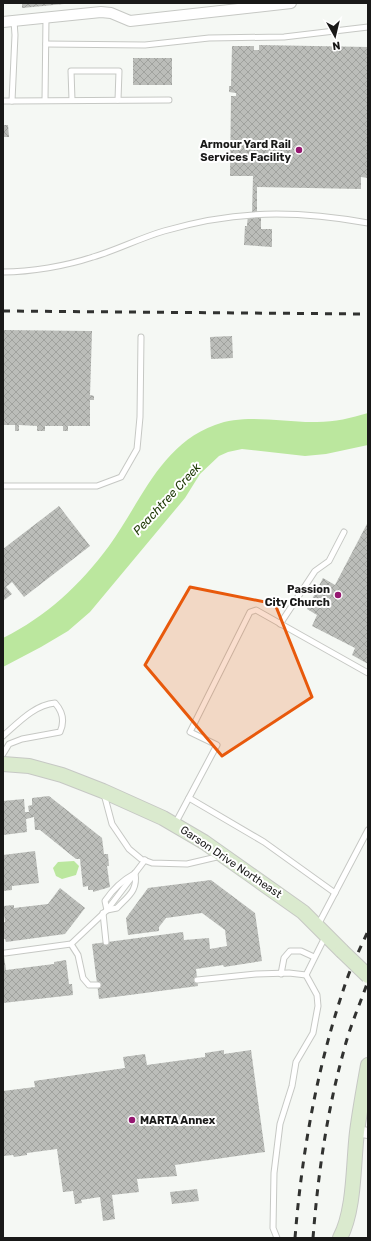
<svg xmlns="http://www.w3.org/2000/svg" width="371" height="1241" font-family="Rubik,sans-serif">
<style>
.water{fill:#bbe79e}
.building{fill:url(#building-cross-hatch)}
.lines{fill:none;stroke-linecap:round;stroke-linejoin:round}
.service-casing{stroke:#c6c8c4;stroke-width:7}
.minor-casing{stroke:#c6c8c4;stroke-width:12}
.secondary-casing{stroke:#c6c8c4;stroke-width:16}
.service{stroke:#fff;stroke-width:5}
.minor{stroke:#fff;stroke-width:10}
.secondary{stroke:#daeace;stroke-width:14}
.rail{stroke:#313230;stroke-width:3;stroke-dasharray:7 7;stroke-linecap:butt}
.secondary-bridge-casing{stroke:#c6c8c4;stroke-width:16;stroke-linecap:butt}
.secondary-bridge{stroke:#daeace;stroke-width:14}
.marked{fill:#e8590c;fill-opacity:0.2;stroke:#e8590c;stroke-width:3;stroke-linejoin:round}
.poi-dot{fill:#951770;stroke:#fff;stroke-width:1.5}
.labels{text-anchor:middle;dominant-baseline:central;stroke-width:4;stroke-linejoin:round;paint-order:stroke}
.poi-label{font-size:11px;font-weight:bold;fill:#191918;stroke:#fff;text-anchor:end}
.street-label{font-size:11px;fill:#191918;stroke:#fff}
.water-label{font-size:12px;font-style:italic;fill:#1d3804;stroke:#fff}
</style>
<defs>
<pattern id="building-cross-hatch" width="8" height="8" patternUnits="userSpaceOnUse"><rect width="8" height="8" fill="#bbbdb9"/><path d="M0 0l8 8M0 8l8-8" fill="none" stroke="#a0a29e"/></pattern>
</defs>
<rect width="100%" height="100%" fill="#f5f8f4"/>
<!-- water -->
<g class="water">
<path d="M368 413V445L326 454 305 456 242 449 228 452 219 456 200 474 185 498 90 612 68 631 41 647 3 667V638C46 617 81 584 109 546 141 502 160 445 215 425 246 413 285 423 317 422 335 422 351 418 368 413Z"/>
<path d="M74 861 79 866 76 875 62 879 56 876 53 868 58 862Z"/>
</g>
<!-- building -->
<g class="building">
<path d="M22 3H64V4L22 8Z"/>
<path d="M259 45 368 47V178L361 177V189L257 187V215H261V229H272V247L244 245 245 226H247L248 214H252L253 176H230L231 96H236V93L229 92V86H231L232 46H254V50H259Z"/>
<rect x="133" y="58" width="39" height="27"/>
<path d="M3 125H8L9 137H3Z"/>
<path d="M3 330 92 331 90 395 94 396V400H90V426H68V431H63V426H45V431H37V426L19 425V431H15V425H3Z"/>
<path d="M232 336 233 358 211 359 210 337Z"/>
<path d="M59 506 90 546 24 597 12 582 6 587 12 594 3 601V549Z"/>
<path d="M368 522V664L352 655 355 648 312 626 317 615 307 609 323 578 335 585Z"/>
<path d="M49 796 102 838 104 854H108L109 866H107L110 887 93 892V890H88V886L83 887 80 859H76L40 830H35L34 817 26 819 27 832 3 835V801L24 799 25 812H29L28 806 32 805V798Z"/>
<path d="M35 851 39 883 12 886V890L3 891V855Z"/>
<path d="M211 880 255 913 262 961 224 967 223 965 196 969 198 986 99 999 92 944 183 932 184 940 209 938 210 949 227 946 225 930 202 913 166 918 159 927V931L128 935 126 918 148 888Z"/>
<path d="M60 888 85 908 65 934 6 942 5 939H3V922H5L3 906 14 905V908L48 904Z"/>
<path d="M3 949 6 970 54 964V962L66 960 69 984H72L73 995 3 1003Z"/>
<path d="M224 1050V1054L251 1050 265 1152 175 1165 177 1176 137 1179 139 1192 112 1195 115 1219 103 1221 100 1197 81 1200 82 1203 75 1204 73 1191 63 1192 57 1149 27 1153V1155L14 1157 13 1155 3 1156V1091L35 1087 34 1081 125 1068 123 1057 145 1054 147 1065 205 1057V1053Z"/>
<path d="M197 1189 199 1201 172 1204 170 1192Z"/>
</g>
<g class="lines">
<!-- service casing -->
<g class="service-casing">
<g id="service">
<path d="M14 21 15 35 12 101 169 100"/>
<path d="M46 44 145 45 209 38 284 37 368 27"/>
<path d="M45 100 46 18"/>
<path d="M72 100 71 71H119L118 100"/>
<path d="M3 101H12"/>
<path d="M3 272C31 272 66 266 93 257 117 250 140 238 164 231 235 210 295 210 368 223"/>
<path d="M3 486H97L121 477 137 449 140 417 141 337"/>
<path d="M280 624 315 571 329 561 344 532"/>
<path d="M3 736C18 723 34 705 55 703 63 712 65 721 60 732L22 739 9 744 3 754"/>
<path d="M104 794 112 824 129 849 141 859 152 863 187 864 221 856"/>
<path d="M189 798 264 842 335 893"/>
<path d="M175 824 217 745 190 732 250 612 256 610 368 673"/>
<path d="M107 910 117 908C128 896 138 891 135 873"/>
<path d="M107 910 105 901C113 889 121 881 134 874"/>
<path d="M103 913 106 942"/>
<path d="M318 925 368 830"/>
<path d="M71 944 78 955 83 978 89 985H98"/>
<path d="M5 953 71 944 107 910 145 860"/>
<path d="M281 974 284 958 290 951H301L314 957"/>
<path d="M306 975 325 937"/>
<path d="M197 980 256 974 289 973 306 975"/>
<path d="M277 1238 273 1228 274 1173 280 1124 292 1086 296 1062 313 1033 318 1006 317 995 306 975"/>
</g>
</g>
<!-- minor casing -->
<g class="minor-casing">
<g id="minor">
<path d="M3 22 101 12 111 13 130 21 291 3"/>
<path d="M357 1131 368 1133"/>
</g>
</g>
<!-- secondary casing -->
<g class="secondary-casing">
<g id="secondary">
<path d="M3 764 29 766 62 775 103 791 163 818 204 842 303 912 342 951"/>
<path d="M340 1238C355 1209 353 1165 357 1132 360 1109 364 1087 368 1065"/>
</g>
</g>
<!-- service -->
<use href="#service" class="service"/>
<!-- minor -->
<use href="#minor" class="minor"/>
<!-- secondary -->
<use href="#secondary" class="secondary"/>
<!-- rail -->
<g class="rail">
<path d="M3 311 368 314"/>
<path d="M295 1238C302 1150 318 1062 347 979 353 962 361 947 368 931"/>
<path d="M313 1238C318 1174 327 1111 344 1050 350 1026 360 1004 368 981"/>
</g>
<!-- secondary-bridge casing -->
<g class="secondary-bridge-casing">
<path id="secondary-bridge" d="M342 951 368 976"/>
</g>
<!-- secondary-bridge -->
<use href="#secondary-bridge" class="secondary-bridge"/>
</g>
<!-- marked area -->
<path class="marked" d="M190 587 275 604 312 697 222 756 145 665Z"/>
<!-- markers -->
<g class="poi-dot">
<circle cx="299" cy="150" r="4"/>
<circle cx="338" cy="595" r="4"/>
<circle cx="132" cy="1120" r="4"/>
</g>
<g class="labels">
<!-- poi labels -->
<g class="poi-label">
<text x="291" y="144">Armour Yard Rail<tspan x="291" dy="13">Services Facility</tspan></text>
<text x="330" y="589">Passion<tspan x="330" dy="13">City Church</tspan></text>
<text x="140" y="1120" text-anchor="start">MARTA Annex</text>
</g>
<!-- street labels -->
<g class="street-label">
<text transform="translate(231 862) rotate(34)">Garson Drive Northeast</text>
</g>
<!-- water labels -->
<g class="water-label">
<text transform="translate(167 499) rotate(-47)">Peachtree Creek</text>
</g>
</g>
<!-- border -->
<rect width="371" height="1241" fill="none" stroke="#191918" stroke-width="8"/>
<!-- north arrow -->
<g transform="translate(335 36) rotate(172)" stroke="#ffffff" stroke-width="3" paint-order="stroke">
<path d="M0-3L7 15L0 10L-7 15Z" fill="#191918"/>
<text y="-6" font-size="11" font-weight="bold" text-anchor="middle" fill="#191918">N</text>
</g>
</svg>
